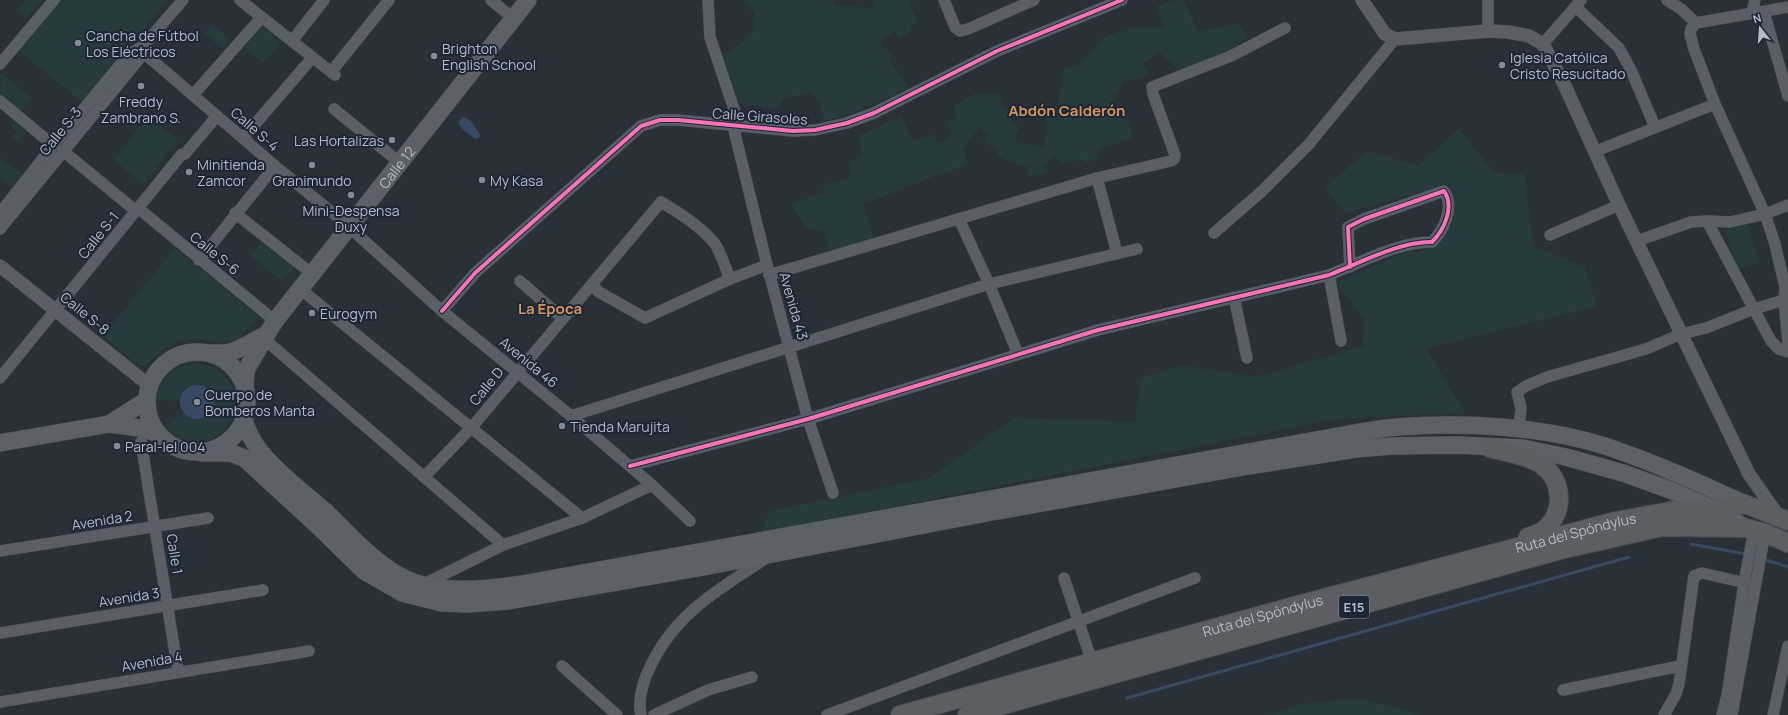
<svg xmlns="http://www.w3.org/2000/svg" width="1788" height="715" font-family="Manrope,sans-serif">
<style>
.green{fill:#273a3e}
.water{fill:#384963}
.lines{fill:none;stroke-linecap:round;stroke-linejoin:round}
.stream{stroke:#384963;stroke-width:3}
.minor-casing{stroke:#484c53;stroke-width:12}
.tertiary-casing{stroke:#484c53;stroke-width:14}
.primary-casing{stroke:#484c55;stroke-width:18}
.trunk-casing{stroke:#474c53;stroke-width:20}
.minor{stroke:#5a5e66;stroke-width:11}
.tertiary{stroke:#5a5e66;stroke-width:13}
.primary{stroke:#5c6168;stroke-width:17}
.trunk{stroke:#5b5f64;stroke-width:18}
.cycleway-casing{stroke:#1d2633;stroke-width:6}
.cycleway{stroke:#fb73b8;stroke-width:4}
.poi-dot{fill:#848b96;stroke:#1d2633;stroke-width:1.5}
.labels{text-anchor:middle;dominant-baseline:central;stroke-width:4;stroke-linejoin:round;paint-order:stroke}
.shield{fill:#1d2633;stroke:#878f9c;stroke-width:1}
.shield-label{font-size:13px;font-weight:bold;fill:#b4bcc9}
.poi-label{font-size:14px;fill:#b4bcc9;stroke:#1d2633;text-anchor:start}
.street-label{font-size:14px;fill:#b4bcc9;stroke:#1d2633}
.neighbourhood-label{font-size:15px;font-weight:bold;fill:#d59563;stroke:#1d2633}
</style>
<rect width="100%" height="100%" fill="#2a3038"/>
<!-- green -->
<g class="green">
<path d="M25 0H42L27 17 17 9Z"/>
<path d="M60 0H168L82 102 18 50Z"/>
<path d="M744 0H833L834 6 875 8 872 0H913V2L910 4 918 22 910 26 913 31 899 38 895 32 882 39 881 44 893 56 889 59 909 88 852 114 824 121 819 100 811 92 781 100V108L740 104 723 56 753 33 754 14Z"/>
<path d="M1174 0H1184L1198 32 1239 23 1247 38 1212 62 1177 69 1160 53 1143 62 1150 75 1123 82 1111 105 1126 110 1133 138 1097 150 1099 158 1084 163 1082 159 1063 164 1055 156 1043 165 1049 172 1027 176 1030 167 1018 165 998 157 995 146 982 143 989 133 980 127 963 149 967 164 863 204 875 243 831 256 823 230 806 229 791 203 825 193 823 185 851 177 849 162 862 157 860 135 901 116 914 142 933 134 938 143 951 136 946 123 956 118 954 107 976 93 1001 95V107L1011 111V121L1016 123 1019 131 1015 136 1018 142 1044 147 1047 125 1045 115 1058 107 1064 68 1081 64 1096 48 1102 39 1130 27 1164 28 1157 6Z"/>
<path d="M212 24 230 39 222 49 204 33Z"/>
<path d="M262 26 281 43 263 63 244 47Z"/>
<path d="M1 73 32 98 19 113 0 97Z"/>
<path d="M148 116 178 140 143 184 114 160Z"/>
<path d="M16 120 28 129 18 142 12 137 17 131 11 127Z"/>
<path d="M1459 129 1494 173 1524 174 1534 247 1584 266 1597 306 1426 348 1465 413 1335 419 761 533 770 511 926 479 1016 418 1135 422 1141 378 1182 365 1256 377 1363 346 1364 319 1336 282 1405 252H1420L1439 242 1452 224 1451 184 1345 213 1325 187 1368 151 1418 166Z"/>
<path d="M0 157 22 174 11 187 0 178Z"/>
<path d="M1747 223 1760 262 1738 269 1725 230Z"/>
<path d="M261 242 294 268 283 282 250 256Z"/>
<path d="M175 248 258 316C253 322 247 332 240 337 224 350 196 333 176 342 163 348 154 358 144 366L138 365 103 336Z"/>
<path d="M200 363C274 383 217 479 165 427L183 412 180 401 156 399C162 375 175 365 200 363Z"/>
<path d="M1360 699 1424 715H1270L1299 704Z"/>
</g>
<!-- water -->
<g class="water">
<path d="M463 117 471 121 480 134 479 138 475 139 462 129 458 122Z"/>
<circle cx="197" cy="402" r="17"/>
</g>
<g class="lines">
<!-- stream -->
<g class="stream">
<path d="M1691 544 1746 554"/>
<path d="M1763 559 1788 567"/>
<path d="M1127 698 1629 557"/>
</g>
<!-- minor casing -->
<g class="minor-casing">
<g id="minor">
<path d="M240 0 335 75"/>
<path d="M491 0 513 18"/>
<path d="M708 0 710 37 740 127"/>
<path d="M944 0 955 27 960 31 968 29 1034 0"/>
<path d="M1488 0V31"/>
<path d="M1667 0 1681 9 1696 23 1788 7"/>
<path d="M1576 7 1619 48 1631 70 1655 127"/>
<path d="M1752 12 1755 0"/>
<path d="M1764 12 1788 96"/>
<path d="M1696 23 1691 29 1690 34 1694 49 1715 104 1765 214 1775 244 1785 287 1784 300 1788 343"/>
<path d="M292 41 324 0"/>
<path d="M1543 44 1581 0"/>
<path d="M144 53 275 166 339 218 442 311 571 416 652 485 690 521"/>
<path d="M0 64 54 0"/>
<path d="M331 72 389 0"/>
<path d="M193 95 261 18"/>
<path d="M0 101 53 145"/>
<path d="M334 109 399 162"/>
<path d="M733 126 767 265 808 419 833 493"/>
<path d="M243 138 312 58"/>
<path d="M63 151 136 211"/>
<path d="M1596 151 1715 104"/>
<path d="M1097 178 1117 253"/>
<path d="M138 208 275 321"/>
<path d="M0 213 52 147 129 54 143 46 183 0"/>
<path d="M235 213 311 273"/>
<path d="M959 219 989 284 1018 354"/>
<path d="M1707 221 1771 341 1779 349 1788 352"/>
<path d="M0 229 144 53"/>
<path d="M1214 233 1261 192 1309 144 1395 39"/>
<path d="M1550 235 1619 205"/>
<path d="M1637 241 1691 222 1707 221 1730 222 1765 214 1788 205"/>
<path d="M199 260 275 166"/>
<path d="M769 275 1097 178 1171 161 1174 159 1175 155 1153 94 1152 87 1231 56 1285 28"/>
<path d="M1329 275 1341 341"/>
<path d="M520 281 562 318"/>
<path d="M592 285 599 292 645 318 730 279 767 265"/>
<path d="M299 288 582 518"/>
<path d="M1234 297 1247 358"/>
<path d="M442 311 475 273 641 126 660 120H678L793 131 815 130 847 123 874 113 997 51 1122 0"/>
<path d="M265 335 270 344 503 545"/>
<path d="M0 378 182 154H185L217 116"/>
<path d="M571 416 989 284 1137 249"/>
<path d="M1519 429 1521 408 1517 392 1526 386 1547 377 1646 349 1681 334 1706 328 1754 309 1788 299"/>
<path d="M141 442 178 671"/>
<path d="M630 466 808 419 1098 330 1329 275C1360 263 1400 241 1432 242 1444 230 1455 207 1444 191L1364 219 1348 227 1350 267"/>
<path d="M424 477 472 427 661 202C678 212 703 228 715 244 722 255 725 267 730 279"/>
<path d="M0 551 208 518"/>
<path d="M1064 578 1092 662"/>
<path d="M422 585 503 545 582 518 652 485"/>
<path d="M0 633 263 590"/>
<path d="M562 666 617 715"/>
<path d="M1563 690 1680 666"/>
<path d="M0 702 309 651"/>
<path d="M641 715C637 698 643 681 651 665 676 613 719 589 765 559"/>
<path d="M654 715 708 690 752 677"/>
<path d="M827 715 1195 578"/>
<path d="M1664 715 1676 694 1679 684 1694 576 1702 573 1755 585"/>
<path d="M1722 715 1727 696 1744 583 1754 530"/>
<path d="M1732 715 1765 533"/>
<path d="M1773 715 1788 646"/>
</g>
</g>
<!-- tertiary casing -->
<g class="tertiary-casing">
<g id="tertiary">
<path d="M1362 0 1385 34 1395 39 1488 31 1508 32 1529 36 1543 44 1565 86 1619 205 1749 474 1779 517"/>
<path d="M0 266 150 386"/>
</g>
</g>
<!-- primary casing -->
<g class="primary-casing">
<g id="primary">
<circle cx="197" cy="402" r="50"/>
<path d="M210 353H227L239 349 265 335"/>
<path id="s1" d="M245 386 246 370 275 321 528 0"/>
<path d="M244 420C248 434 255 446 265 457 283 477 305 494 326 512 352 537 379 569 413 582 444 594 490 589 522 584L1316 440C1343 436 1370 429 1397 427 1464 422 1541 426 1605 446 1653 462 1699 483 1745 504"/>
<path d="M109 424 147 400"/>
<path d="M0 443 109 424 140 428 157 433"/>
<path d="M201 453H231L244 458 318 526 364 571 402 593 442 603 467 604 509 601 698 568 992 512 1243 467 1356 449 1392 446 1457 445 1522 448 1566 457 1623 473 1670 490 1716 510 1746 528"/>
</g>
</g>
<!-- trunk casing -->
<g class="trunk-casing">
<g id="trunk">
<path d="M1490 448C1506 453 1528 455 1542 465 1563 480 1565 512 1545 529 1541 533 1534 535 1528 537"/>
<path id="s2" d="M900 715 1298 605 1616 521 1676 510H1716L1745 504 1788 521"/>
<path d="M967 715 1560 550 1662 527 1746 528 1765 533 1788 543"/>
</g>
</g>
<!-- minor -->
<use href="#minor" class="minor"/>
<!-- tertiary -->
<use href="#tertiary" class="tertiary"/>
<!-- primary -->
<use href="#primary" class="primary"/>
<!-- trunk -->
<use href="#trunk" class="trunk"/>
<!-- cycleway casing -->
<g class="cycleway-casing">
<g id="cycleway">
<path d="M442 311 475 273 641 126 660 120H678L793 131 815 130 847 123 874 113 997 51 1122 0"/>
<path d="M630 466 808 419 1098 330 1329 275C1360 263 1400 241 1432 242 1444 230 1455 207 1444 191L1364 219 1348 227 1350 267"/>
</g>
</g>
<!-- cycleway -->
<use href="#cycleway" class="cycleway"/>
</g>
<!-- markers -->
<g class="poi-dot">
<circle cx="78" cy="43" r="4"/>
<circle cx="434" cy="56" r="4"/>
<circle cx="1502" cy="65" r="4"/>
<circle cx="141" cy="86" r="4"/>
<circle cx="392" cy="140" r="4"/>
<circle cx="312" cy="165" r="4"/>
<circle cx="189" cy="172" r="4"/>
<circle cx="482" cy="180" r="4"/>
<circle cx="351" cy="195" r="4"/>
<circle cx="312" cy="313" r="4"/>
<circle cx="197" cy="402" r="4"/>
<circle cx="562" cy="426" r="4"/>
<circle cx="117" cy="446" r="4"/>
</g>
<g class="labels">
<!-- shield labels -->
<rect class="shield" x="1339" y="596" width="30" height="22" rx="3"/>
<g class="shield-label">
<text x="1354" y="607">E15</text>
</g>
<!-- poi labels -->
<g class="poi-label">
<text x="86" y="35">Cancha de Fútbol<tspan x="86" dy="16">Los Eléctricos</tspan></text>
<text x="442" y="48">Brighton<tspan x="442" dy="16">English School</tspan></text>
<text x="1510" y="57">Iglesia Católica<tspan x="1510" dy="16">Cristo Resucitado</tspan></text>
<text x="141" y="101" text-anchor="middle">Freddy<tspan x="141" dy="16">Zambrano S.</tspan></text>
<text x="384" y="140" text-anchor="end">Las Hortalizas</text>
<text x="197" y="164">Minitienda<tspan x="197" dy="16">Zamcor</tspan></text>
<text x="312" y="180" text-anchor="middle">Granimundo</text>
<text x="490" y="180">My Kasa</text>
<text x="351" y="210" text-anchor="middle">Mini-Despensa<tspan x="351" dy="16">Duxy</tspan></text>
<text x="320" y="313">Eurogym</text>
<text x="205" y="394">Cuerpo de<tspan x="205" dy="16">Bomberos Manta</tspan></text>
<text x="570" y="426">Tienda Marujita</text>
<text x="125" y="446">Paral-lel 004</text>
</g>
<!-- street labels -->
<g class="street-label">
<text transform="translate(760 116) rotate(4)">Calle Girasoles</text>
<text transform="translate(255 129) rotate(41)">Calle S-4</text>
<text transform="translate(60 131) rotate(-51)">Calle S-3</text>
<text stroke="none"><textPath href="#s1" startOffset="269">Calle 12</textPath></text>
<text transform="translate(98 235) rotate(-51)">Calle S-1</text>
<text transform="translate(215 253) rotate(39)">Calle S-6</text>
<text transform="translate(794 306) rotate(74)">Avenida 43</text>
<text transform="translate(85 313) rotate(39)">Calle S-8</text>
<text transform="translate(529 362) rotate(39)">Avenida 46</text>
<text transform="translate(486 386) rotate(-51)">Calle D</text>
<text transform="translate(102 520) rotate(-9)">Avenida 2</text>
<text stroke="none"><textPath href="#s2" startOffset="700">Ruta del Spóndylus</textPath></text>
<text transform="translate(175 554) rotate(81)">Calle 1</text>
<text transform="translate(129 597) rotate(-9)">Avenida 3</text>
<text stroke="none"><textPath href="#s2" startOffset="376">Ruta del Spóndylus</textPath></text>
<text transform="translate(152 661) rotate(-10)">Avenida 4</text>
</g>
<!-- neighbourhood labels -->
<g class="neighbourhood-label">
<text x="1067" y="110">Abdón Calderón</text>
<text x="550" y="308">La Época</text>
</g>
</g>
<!-- north arrow -->
<g transform="translate(1760 28) rotate(343)" stroke="#1d2633" stroke-width="3" paint-order="stroke">
<path d="M0-3L7 15L0 10L-7 15Z" fill="#b4bcc9"/>
<text y="-6" font-size="11" font-weight="bold" text-anchor="middle" fill="#b4bcc9">N</text>
</g>
</svg>
